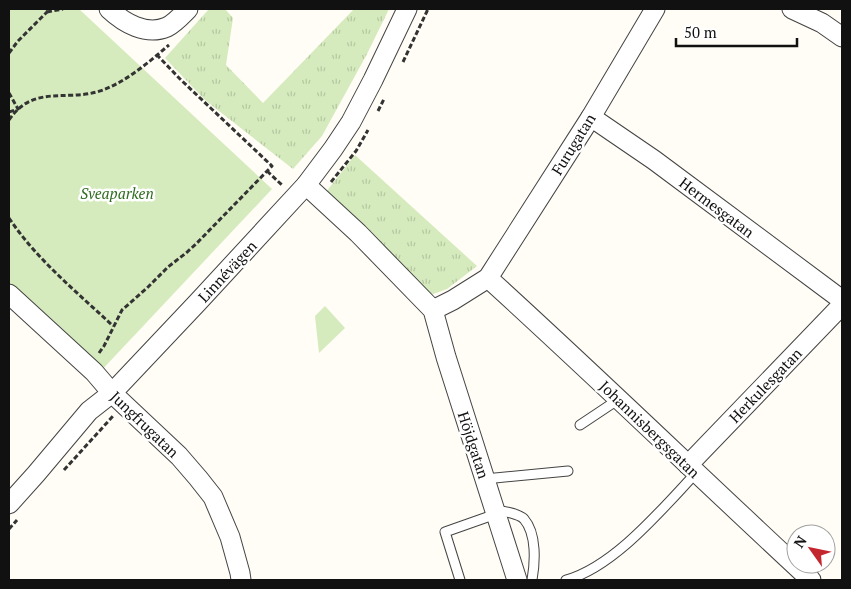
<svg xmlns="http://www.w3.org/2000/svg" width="851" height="589" font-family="'PT Serif',serif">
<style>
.grass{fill:url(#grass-tufts)}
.park{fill:#d5ebbd}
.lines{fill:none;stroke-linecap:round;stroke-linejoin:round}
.lane-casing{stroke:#444;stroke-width:11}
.street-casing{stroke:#444;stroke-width:21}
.path{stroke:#333;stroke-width:3;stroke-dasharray:5 2.5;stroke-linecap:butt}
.lane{stroke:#fff;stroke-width:9}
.street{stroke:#fff;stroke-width:19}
.labels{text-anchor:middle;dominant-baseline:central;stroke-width:5;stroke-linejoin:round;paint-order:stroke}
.street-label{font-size:15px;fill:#111;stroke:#fff}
.park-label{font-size:15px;font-style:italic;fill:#2f6b1f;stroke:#fff}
</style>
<defs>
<pattern id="grass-tufts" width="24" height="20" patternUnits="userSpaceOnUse" patternTransform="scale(1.25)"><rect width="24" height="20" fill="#d5ebbd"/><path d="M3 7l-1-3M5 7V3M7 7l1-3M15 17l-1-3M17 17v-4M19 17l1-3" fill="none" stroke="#b6c8a1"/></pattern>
</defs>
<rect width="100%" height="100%" fill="#fffdf5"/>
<!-- grass -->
<g class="grass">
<path d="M209 9H225L233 18 226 65 263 103 354 9H389L367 54 322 136 293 169 205 100 165 58Z"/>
<path d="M355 155 477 266 447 289 433 294 426 291 326 192Z"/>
</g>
<!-- park -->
<g class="park">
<path d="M9 9H79L272 189 99 373 9 286Z"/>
<path d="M325 306 345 328 319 353 315 316Z"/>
</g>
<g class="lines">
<!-- lane casing -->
<g class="lane-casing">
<g id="lane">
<path d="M580 425 619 399"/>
<path d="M485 479 568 471"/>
<path d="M495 510C503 511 519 514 524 519 537 534 535 563 532 580"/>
<path d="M460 580 445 532 496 514"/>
<path d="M566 580C614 567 662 509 696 473"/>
</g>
</g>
<!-- street casing -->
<g class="street-casing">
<g id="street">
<path d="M109 9C124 23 146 36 167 27 175 23 182 15 188 9"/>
<path d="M792 9 822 23 842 37"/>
<path d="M591 117 654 160 842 300"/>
<path d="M306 185 358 233 433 310 446 357 517 580"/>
<path d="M488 278C597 377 703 480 811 580"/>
<path d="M9 294 94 372 112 393 179 456 198 478 213 497 230 537 240 573 241 580"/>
<path d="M433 310 453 300 488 278 591 117 655 9"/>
<path d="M688 465 842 305"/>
<path d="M9 504 36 474 89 411 112 393 198 302 306 185 333 149 351 122 373 80 407 9"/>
</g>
</g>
<!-- path -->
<g class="path">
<path d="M47 12 63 9"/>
<path d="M9 53 18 41 47 12 48 9"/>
<path d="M403 62 428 9"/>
<path d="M9 93 18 109 9 112"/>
<path d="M378 111 384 99"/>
<path d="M9 120C34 83 68 103 103 90 127 81 149 62 169 45"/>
<path d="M267 171 283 186"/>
<path d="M331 182 356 151 368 130"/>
<path d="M9 218C37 260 77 292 113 326"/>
<path d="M99 353 104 346 122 310 147 288 168 267 186 253 196 244 272 166 181 80 157 55"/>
<path d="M64 470 114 415"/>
<path d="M9 529 17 520"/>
</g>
<!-- lane -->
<use href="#lane" class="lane"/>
<!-- street -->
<use href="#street" class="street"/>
</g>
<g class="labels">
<!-- street labels -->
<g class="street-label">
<text transform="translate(573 144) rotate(-58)">Furugatan</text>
<text transform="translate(717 207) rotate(37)">Hermesgatan</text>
<text transform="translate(227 271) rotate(-47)">Linnévägen</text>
<text transform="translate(765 385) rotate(-46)">Herkulesgatan</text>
<text transform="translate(145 424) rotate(44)">Jungfrugatan</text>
<text transform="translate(650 429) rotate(44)">Johannisbergsgatan</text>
<text transform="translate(474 445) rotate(72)">Höjdgatan</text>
</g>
<!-- park labels -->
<g class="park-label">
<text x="117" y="193">Sveaparken</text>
</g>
</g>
<!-- border -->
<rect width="851" height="589" fill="none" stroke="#111111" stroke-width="20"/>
<!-- north arrow -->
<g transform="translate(811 549) rotate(303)"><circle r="24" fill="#ffffff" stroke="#a0a0a0"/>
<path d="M0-4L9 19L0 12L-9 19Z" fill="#c4262e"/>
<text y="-8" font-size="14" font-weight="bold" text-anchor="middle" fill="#111111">N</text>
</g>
<!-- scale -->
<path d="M676 38v8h121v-8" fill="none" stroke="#111111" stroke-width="2.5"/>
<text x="684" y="38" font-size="15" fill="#111111" stroke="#ffffff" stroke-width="4" paint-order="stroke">50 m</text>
</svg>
